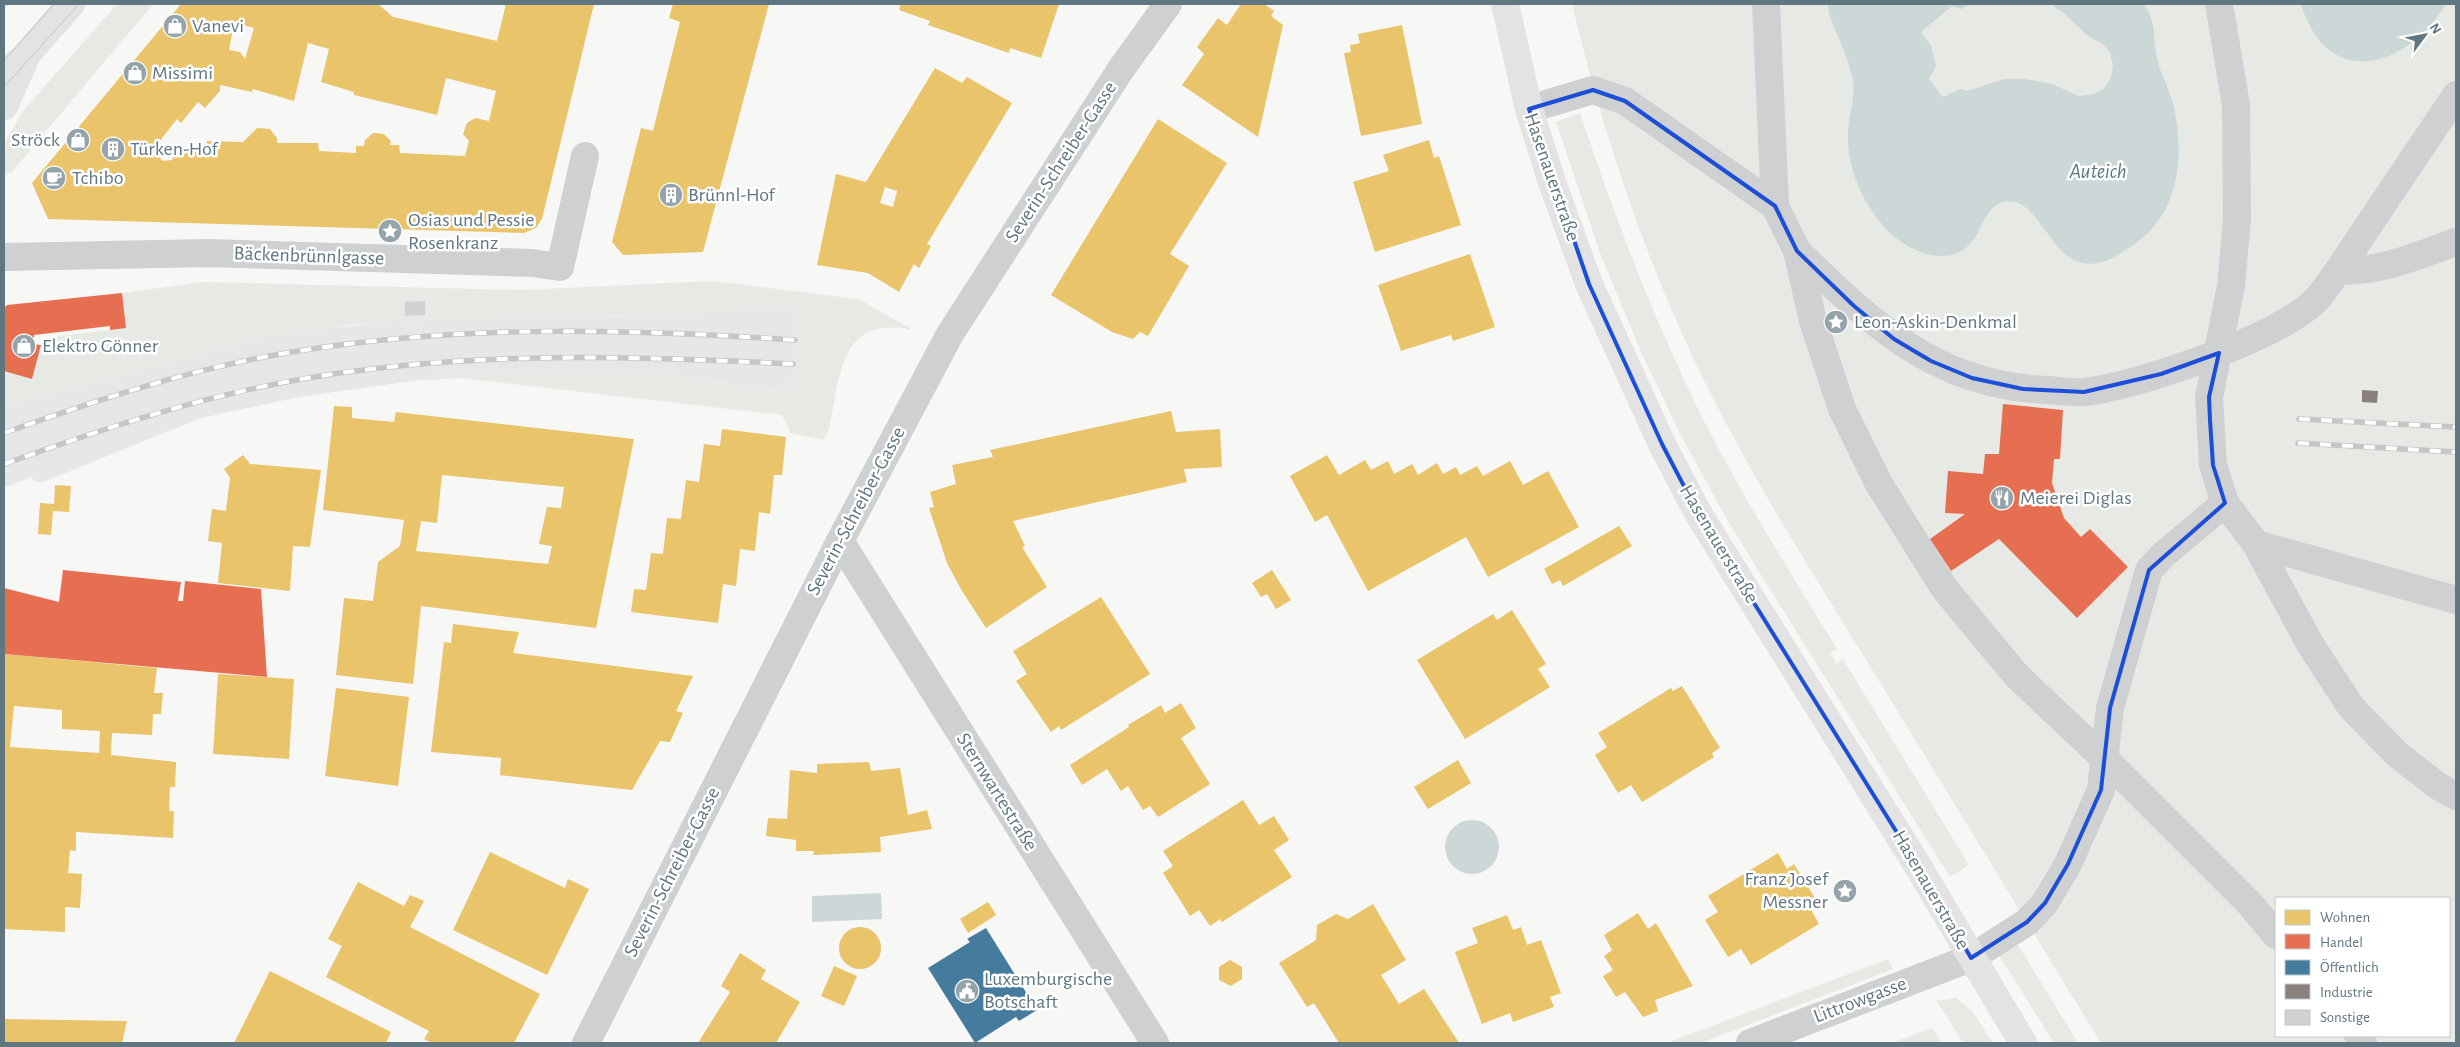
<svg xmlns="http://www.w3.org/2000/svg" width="2460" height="1047" font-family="'Alegreya Sans',sans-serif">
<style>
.built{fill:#e6e8e8}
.green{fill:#e7eae4;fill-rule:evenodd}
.water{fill:#ccd7d8}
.homes{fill:#e9c46a;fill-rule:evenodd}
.shops{fill:#e76f51}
.public{fill:#457b9d}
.industry{fill:#8a817c}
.building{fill:#cfd1d2}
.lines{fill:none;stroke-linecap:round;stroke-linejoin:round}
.street{stroke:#cfd0d1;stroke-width:28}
.secondary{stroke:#e2e3e2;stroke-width:28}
.tram{stroke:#c4c6c7;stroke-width:1}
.rail-casing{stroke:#c4c6c7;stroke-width:5.5}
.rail{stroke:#fff;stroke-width:4;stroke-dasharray:11;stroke-linecap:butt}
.marked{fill:none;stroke:#1d4ed8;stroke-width:4;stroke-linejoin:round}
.labels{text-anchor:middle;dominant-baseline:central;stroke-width:5;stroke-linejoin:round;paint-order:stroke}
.poi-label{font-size:20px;fill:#607782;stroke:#fff;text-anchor:start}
.street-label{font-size:20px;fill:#607782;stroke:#fff}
.water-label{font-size:21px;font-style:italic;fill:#5b777c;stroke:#fff}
</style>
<rect width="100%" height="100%" fill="#f7f7f6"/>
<!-- built -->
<path class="built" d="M798 306 791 393 669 375 614 370 442 373 413 381 299 397 201 418 43 482 34 481 31 477 4 488V405L258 339 305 331 383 322 443 319 654 316Z"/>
<!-- green -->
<g class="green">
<path d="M117 4H153L11 173H4L6 140 23 111Z"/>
<path d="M1572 4H2456V1043H2101C2026 921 1951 798 1876 676 1821 586 1763 497 1715 402 1650 276 1605 141 1572 4ZM2276 898H2449V1036H2276Z"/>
<path d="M1580 113C1615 218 1654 320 1703 419 1743 498 1791 573 1837 649L1830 653 1836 664 1843 659 1969 865 1950 877 1753 562 1725 516 1679 432 1638 345 1600 253 1556 122Z"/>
<path d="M713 281 858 299 910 328 909 330C899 327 888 327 878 329 837 337 837 397 829 430L823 440 791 433 782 415 460 378 413 381 442 373 507 370H614L669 375 790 393 798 306 654 316 443 319 356 324 258 339 4 405V371L32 378 41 345 52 337 126 328 122 293 203 282 523 290Z"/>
<path d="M2015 940 2078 1043H2054L1997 952Z"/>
<path d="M1888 959 1893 969 1701 1043H1667Z"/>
<path d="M1956 998 1973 1012 1993 1043H1963L1937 1001Z"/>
<path d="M1932 1028 1942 1043H1892Z"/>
</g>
<!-- water -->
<g class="water">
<path d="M1828 4H1970L1961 9 1952 6 1921 32 1931 45 1936 66 1929 79 1943 97 1960 89 1967 91 2004 79H2025L2052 84 2079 96 2093 94 2104 89 2111 78 2113 66 2110 53 2103 44 2088 36 2065 14 2050 4H2144C2158 26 2152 35 2157 58 2161 75 2170 90 2174 107 2185 159 2179 217 2130 247 2120 254 2110 261 2098 263 2048 272 2042 192 2003 202 1986 207 1983 227 1974 239 1951 271 1908 252 1886 229 1861 202 1843 160 1849 122 1851 108 1855 96 1853 82 1851 63 1836 33 1829 14Z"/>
<path d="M2301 4H2446C2408 68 2327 92 2301 4Z"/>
<circle cx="1472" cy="847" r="27"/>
<path d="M881 893 882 919 812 922V896Z"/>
</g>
<!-- homes -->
<g class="homes">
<path d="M181 4H378L393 17 497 41 506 4H594L542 219 536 228 524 233 48 219 32 183ZM234 23 254 28 245 59 240 52 229 50ZM308 43 329 49 321 82 354 92V95L437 115 446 78 496 91 489 121 475 118 467 123 463 134 469 141 465 156 400 153 399 145H390L391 141 384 134 373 133 365 140 364 146H356V153L319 151 318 143H277V138L270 129 257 128 243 142 207 141 205 151 176 150 172 160 163 161 159 157 167 147 159 142 177 119 181 123 198 102 205 108 220 91V85L252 92 253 89 294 101Z"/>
<path d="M673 4H769L703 252 623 255 612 242 641 128 653 131 680 22 669 18Z"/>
<path d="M901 4 992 5 1059 4 1041 58 1010 48 1009 53 928 25 930 21 899 10Z"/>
<path d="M1241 4H1264L1274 11 1271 16 1283 25 1258 137 1182 85 1204 54 1197 47 1218 18 1227 25Z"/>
<path d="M1402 25 1422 124 1361 136 1344 53 1351 52 1350 45 1360 43 1358 34Z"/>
<path d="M935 68 962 83 967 77 1012 103 927 244 931 246 919 268 914 264 899 292 868 273 817 265 836 174 866 182ZM885 187 897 191 893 207 880 203Z"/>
<path d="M1158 119 1227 163 1170 254 1189 266 1148 336 1140 332 1133 339 1112 332 1051 295Z"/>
<path d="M1429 140 1434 158 1439 156 1461 225 1375 252 1353 182 1389 171 1383 155Z"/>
<path d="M1470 254 1495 327 1453 341 1451 335 1401 351 1378 285Z"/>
<path d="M334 406 352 407V418L394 422 396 412 634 439 596 628 421 606 413 684 336 675 344 598 373 601 378 562 400 546 404 520 323 510ZM442 475 564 487 561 508 547 507 539 544 552 546 548 564 416 551 421 521 437 523Z"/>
<path d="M1171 411 1176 432 1220 429 1222 467 1184 469 1187 482 1013 521 1025 546 1022 547 1047 587 986 628 962 591 947 563 929 508 934 507 930 492 956 484 952 465 993 457 990 450Z"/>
<path d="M722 429 786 437 782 475H774L770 514 759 512 755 551 740 549 736 586 723 584 718 623 631 612 634 589 646 590 651 553 663 554 667 518 681 519 686 480 699 482 704 444 720 446Z"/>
<path d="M243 455 250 464 321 470 310 547 293 546 290 591 218 583 222 543 208 541 212 509 226 511 230 478 224 469Z"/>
<path d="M1327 455 1339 475 1365 460 1371 470 1388 461 1394 474 1412 464 1418 475 1437 463 1443 474 1456 467 1460 475 1477 466 1483 476 1510 461 1523 485 1548 471 1579 527 1488 577 1466 537 1368 591 1327 515 1315 522 1290 476Z"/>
<path d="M55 485 71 486 69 512 53 511 51 535 38 534 40 503 54 504Z"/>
<path d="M1619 526 1632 546 1563 586 1560 580 1552 584 1544 569Z"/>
<path d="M1272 570 1291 600 1276 609 1267 594 1261 597 1252 583Z"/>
<path d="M1101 597 1150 674 1061 730 1059 726 1051 732 1016 681 1027 674 1013 651Z"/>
<path d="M1512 610 1546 664 1538 669 1550 687 1465 739 1417 660 1493 614 1497 620Z"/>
<path d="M453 624 519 632 513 653 693 676 676 711 683 713 670 742 660 741 632 790 500 775 501 758 431 752 444 642 451 643Z"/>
<path d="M4 654 157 668 154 693H163L161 714H153L152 735 112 733 111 755 176 762 175 787H170L169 811H174L173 838 76 832V851L70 850 68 873 82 874 80 908 65 907V932L4 929ZM14 706 62 710V729L100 731 99 753 10 747Z"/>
<path d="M218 674 294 679 289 759 213 754Z"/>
<path d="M1682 686 1720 748 1712 753 1714 757 1642 802 1631 785 1618 793 1595 755 1607 747 1598 733 1671 688 1673 691Z"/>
<path d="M336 688 409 697 398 786 325 776Z"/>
<path d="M1181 703 1196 728 1181 738 1210 784 1158 817 1150 806 1143 810 1128 786 1121 791 1107 769 1082 785 1070 765 1129 727 1128 725 1161 705 1165 713Z"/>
<path d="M1458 760 1471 783 1428 809 1414 787Z"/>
<path d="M869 762 871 771 900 768 908 815 927 810 932 829 880 837 881 852 813 855 814 851H796V840L766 836 768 818 787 819 790 770 817 773V764Z"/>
<path d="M1243 800 1259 825 1274 816 1289 840 1274 850 1292 877 1222 922 1220 919 1210 926 1199 910 1190 916 1163 873 1173 866 1163 851Z"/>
<path d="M490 852 565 888 568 879 589 889 547 975 453 930Z"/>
<path d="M1778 853 1787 869 1794 864 1818 903 1810 908 1819 924 1751 965 1741 949 1728 957 1705 920 1718 912 1708 896Z"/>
<path d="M358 882 404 906 410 895 424 901 410 927 540 994 514 1043H432L424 1039 429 1031 326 977 342 946 328 939Z"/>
<path d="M988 902 996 915 968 933 960 919Z"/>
<path d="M1373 904 1406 960 1381 975 1399 1004 1424 989 1459 1043H1339L1314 1003 1307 1007 1279 963 1316 940 1317 925 1336 914 1348 919Z"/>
<path d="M1638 913 1648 929 1656 923 1693 986 1655 1000 1658 1011 1643 1017 1625 992 1616 997 1603 976 1613 970 1604 956 1612 950 1604 935Z"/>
<path d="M1507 915 1513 930 1521 927 1527 945 1541 940 1561 993 1550 997 1554 1007 1513 1022 1510 1013 1482 1024 1455 952 1478 943 1472 928Z"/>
<circle cx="860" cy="948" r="21"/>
<path d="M740 953 766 970 761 979 800 1002 776 1043H698L730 992 721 986Z"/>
<path d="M1230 960 1242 967V979L1231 986 1219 980V967Z"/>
<path d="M834 966 857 976 844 1006 821 996Z"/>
<path d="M270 971 391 1032 386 1043H234Z"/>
<path d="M4 1019 127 1021 122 1043H4Z"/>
</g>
<!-- shops -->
<g class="shops">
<path d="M122 293 126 328 110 330V326L34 335 33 344 41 345 32 379 4 371V308L7 305Z"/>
<path d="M2003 404 2063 410 2060 459H2054L2052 483 2064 518 2081 537 2090 529 2128 567 2077 618 1999 539 1951 571 1930 539 1965 514 1945 513 1948 471 1983 474 1985 454H1999Z"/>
<path d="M63 570 181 582 178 601H183L185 581 261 589 267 677 4 654V588L59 602Z"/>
</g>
<!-- public -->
<path class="public" d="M986 928 1037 1010 1019 1021 1016 1017 975 1043 928 968 970 942 967 939Z"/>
<!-- industry -->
<path class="industry" d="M2362 390 2378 391 2377 403 2362 402Z"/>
<!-- building -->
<path class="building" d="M425 301V315L405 316V302Z"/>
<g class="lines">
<!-- street -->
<g class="street">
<path d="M1766 4 1775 206 1797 251 1813 321 1842 409 1879 484 1944 588 2017 676 2105 759 2250 904 2276 935"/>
<path d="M2219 4 2236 105 2237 219 2231 286 2209 397 2213 465 2225 503 2256 544 2310 644 2351 707 2398 755 2438 786 2456 796"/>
<path d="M1529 109 1593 90 1625 101 1775 206"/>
<path d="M1797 251C1872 324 1936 386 2047 390 2060 391 2073 393 2085 392 2123 387 2162 374 2198 361 2233 348 2289 326 2315 301 2324 292 2331 280 2338 271 2381 272 2416 256 2456 242"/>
<path d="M4 257 209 253 532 263 560 267 585 156"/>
<path d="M2338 271 2456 95"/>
<path d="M840 541 1155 1043"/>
<path d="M2256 544 2456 600"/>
<path d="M2358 1036 2363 1043"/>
<path d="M586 1043 840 541 950 334 1121 69 1168 4"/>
<path d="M1750 1043 1971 958 2027 922 2045 903 2068 864 2101 790 2110 708 2149 570 2163 555 2225 503"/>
</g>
<!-- secondary -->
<g class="secondary">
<path d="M1505 4 1529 109 1553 185 1589 284 1662 444 1698 513 1919 868 2023 1043"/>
<path d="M4 75 26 55 71 4"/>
<path d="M4 106 25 59"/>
</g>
<!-- tram -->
<g class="tram">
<path d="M4 61 54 4"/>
<path d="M4 87 79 4"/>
</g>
<!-- rail casing -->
<g class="rail-casing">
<g id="rail">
<path d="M2299 419 2456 427"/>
<path d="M4 433C89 403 175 374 264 357 440 324 617 328 795 340"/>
<path d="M2298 443 2456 452"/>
<path d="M4 464C105 428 208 394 314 377 474 351 633 356 793 364"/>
</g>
</g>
<!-- rail -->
<use href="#rail" class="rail"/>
</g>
<!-- marked area -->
<path class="marked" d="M1593 90 1625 101 1775 206 1797 251 1854 306 1894 339 1931 361 1972 378 2023 389 2084 392 2161 374 2219 353 2209 397 2210 420 2213 465 2225 503 2149 570 2110 708 2101 790 2068 864 2045 903 2027 922 1971 958 1919 868 1698 513 1662 444 1589 284 1529 109Z"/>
<!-- icons -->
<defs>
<g id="shop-disc" transform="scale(1.25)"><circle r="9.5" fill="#95a4ab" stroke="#fff"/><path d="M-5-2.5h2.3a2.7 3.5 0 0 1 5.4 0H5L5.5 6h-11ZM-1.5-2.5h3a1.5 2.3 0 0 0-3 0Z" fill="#fff"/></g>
<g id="building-disc" transform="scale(1.25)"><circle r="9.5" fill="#95a4ab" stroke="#fff"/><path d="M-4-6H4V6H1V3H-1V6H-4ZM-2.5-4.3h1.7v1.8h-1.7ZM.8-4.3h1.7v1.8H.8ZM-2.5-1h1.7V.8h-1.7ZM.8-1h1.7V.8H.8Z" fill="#fff"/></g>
<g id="cafe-disc" transform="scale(1.25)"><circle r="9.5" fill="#95a4ab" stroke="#fff"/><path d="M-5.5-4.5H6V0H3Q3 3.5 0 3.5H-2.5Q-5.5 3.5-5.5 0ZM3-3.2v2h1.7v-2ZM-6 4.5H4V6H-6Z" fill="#fff"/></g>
<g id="sight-disc" transform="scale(1.25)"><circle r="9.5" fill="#95a4ab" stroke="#fff"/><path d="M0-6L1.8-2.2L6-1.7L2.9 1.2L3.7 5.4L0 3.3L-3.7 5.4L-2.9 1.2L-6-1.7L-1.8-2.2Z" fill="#fff"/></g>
<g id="restaurant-disc" transform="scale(1.25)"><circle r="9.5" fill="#95a4ab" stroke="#fff"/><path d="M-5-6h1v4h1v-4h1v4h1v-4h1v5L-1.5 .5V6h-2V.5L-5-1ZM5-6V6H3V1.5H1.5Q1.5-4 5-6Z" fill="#fff"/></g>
<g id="civic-disc" transform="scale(1.25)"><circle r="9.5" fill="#95a4ab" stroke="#fff"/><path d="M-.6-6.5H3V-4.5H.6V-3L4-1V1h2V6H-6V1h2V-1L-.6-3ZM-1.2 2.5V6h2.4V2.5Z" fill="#fff"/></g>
</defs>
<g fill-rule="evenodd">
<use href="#shop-disc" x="175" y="26"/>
<use href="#shop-disc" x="135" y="73"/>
<use href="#shop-disc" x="78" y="140"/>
<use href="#building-disc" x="113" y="149"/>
<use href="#cafe-disc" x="54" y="178"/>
<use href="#building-disc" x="671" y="195"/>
<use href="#sight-disc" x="390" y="231"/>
<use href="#sight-disc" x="1836" y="322"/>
<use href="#shop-disc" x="24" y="346"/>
<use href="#restaurant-disc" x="2002" y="498"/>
<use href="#sight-disc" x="1845" y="891"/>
<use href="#civic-disc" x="967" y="991"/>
</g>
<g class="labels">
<!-- poi labels -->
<g class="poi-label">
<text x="192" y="26">Vanevi</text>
<text x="152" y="73">Missimi</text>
<text x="60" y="140" text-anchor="end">Ströck</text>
<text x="130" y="149">Türken-Hof</text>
<text x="72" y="178">Tchibo</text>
<text x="688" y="195">Brünnl-Hof</text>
<text x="408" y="220">Osias und Pessie<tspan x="408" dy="23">Rosenkranz</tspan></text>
<text x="1854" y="322">Leon-Askin-Denkmal</text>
<text x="42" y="346">Elektro Gönner</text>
<text x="2020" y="498">Meierei Diglas</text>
<text x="1828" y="879" text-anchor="end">Franz Josef<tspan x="1828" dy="23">Messner</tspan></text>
<text x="984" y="979">Luxemburgische<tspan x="984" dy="23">Botschaft</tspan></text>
</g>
<!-- street labels -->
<g class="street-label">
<text transform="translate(1061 162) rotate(-57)">Severin-Schreiber-Gasse</text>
<text transform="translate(1552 177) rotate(71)">Hasenauerstraße</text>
<text transform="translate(309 256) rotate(2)">Bäckenbrünnlgasse</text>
<text transform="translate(856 511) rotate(-62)">Severin-Schreiber-Gasse</text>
<text transform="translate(1719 544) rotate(59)">Hasenauerstraße</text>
<text transform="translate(997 792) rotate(58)">Sternwartestraße</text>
<text transform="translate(672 872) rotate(-63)">Severin-Schreiber-Gasse</text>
<text transform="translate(1931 890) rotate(60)">Hasenauerstraße</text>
<text transform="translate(1860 1000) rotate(-21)">Littrowgasse</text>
</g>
<!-- water labels -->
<g class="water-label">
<text x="2098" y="171">Auteich</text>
</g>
</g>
<!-- border -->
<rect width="2460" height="1047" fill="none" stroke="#607782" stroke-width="10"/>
<!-- legend -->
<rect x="2275" y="897" width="175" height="140" fill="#ffffff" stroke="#bfc9cd"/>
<rect x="2285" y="910" width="25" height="15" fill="#e9c46a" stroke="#bfc9cd"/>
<text x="2320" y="922" font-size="15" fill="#607782">Wohnen</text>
<rect x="2285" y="934" width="25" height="15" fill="#e76f51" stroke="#bfc9cd"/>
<text x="2320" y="947" font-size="15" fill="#607782">Handel</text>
<rect x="2285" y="960" width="25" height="15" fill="#457b9d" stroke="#bfc9cd"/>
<text x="2320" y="972" font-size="15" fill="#607782">Öffentlich</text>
<rect x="2285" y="984" width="25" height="15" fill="#8a817c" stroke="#bfc9cd"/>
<text x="2320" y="997" font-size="15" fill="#607782">Industrie</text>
<rect x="2285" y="1010" width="25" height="15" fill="#cfd1d2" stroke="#bfc9cd"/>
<text x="2320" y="1022" font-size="15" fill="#607782">Sonstige</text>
<!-- north arrow -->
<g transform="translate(2425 35) rotate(58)" stroke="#ffffff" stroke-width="4" paint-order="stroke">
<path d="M0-4L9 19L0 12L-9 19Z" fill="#607782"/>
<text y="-8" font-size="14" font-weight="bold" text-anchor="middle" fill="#607782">N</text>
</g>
</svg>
